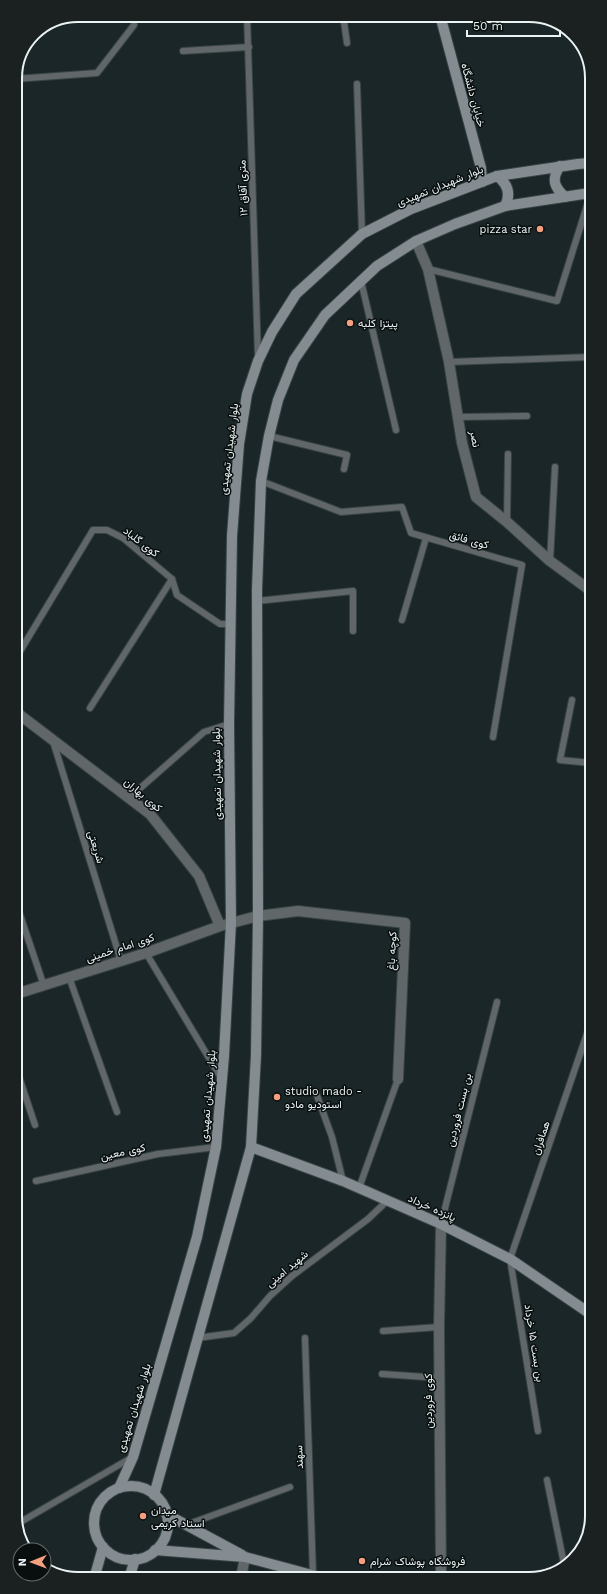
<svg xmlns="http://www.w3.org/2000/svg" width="607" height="1594" font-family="'Work Sans',Vazirmatn,sans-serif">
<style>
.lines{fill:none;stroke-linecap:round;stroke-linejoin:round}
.lane-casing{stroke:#374344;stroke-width:8}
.street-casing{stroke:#374344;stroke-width:12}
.secondary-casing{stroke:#374344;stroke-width:12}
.lane{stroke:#616669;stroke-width:6}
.street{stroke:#616669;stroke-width:10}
.secondary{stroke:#848c91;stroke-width:10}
.poi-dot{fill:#f3a081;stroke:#090e0e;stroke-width:1.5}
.labels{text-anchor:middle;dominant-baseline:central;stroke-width:3;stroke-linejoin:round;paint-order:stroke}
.street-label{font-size:11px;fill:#eaf2f3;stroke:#090e0e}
.poi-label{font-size:11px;fill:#eaf2f3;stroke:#090e0e;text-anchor:start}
.rim{fill:none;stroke:#eaf2f3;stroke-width:2}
</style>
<rect width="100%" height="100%" fill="#1a2627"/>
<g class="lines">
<!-- lane casing -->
<g class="lane-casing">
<g id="lane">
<path d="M247 15 258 357"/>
<path d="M343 15 347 43"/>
<path d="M183 51 249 47"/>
<path d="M15 79 97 73 134 25"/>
<path d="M357 84 362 234"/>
<path d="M428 269 557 301 590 196"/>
<path d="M361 281 396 430"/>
<path d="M449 362 590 357"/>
<path d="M459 417 527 416"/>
<path d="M269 436 347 455 344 469"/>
<path d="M261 481 341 512 402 507 411 533 522 565 493 737"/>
<path d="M507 522 508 454"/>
<path d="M550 561 555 467"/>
<path d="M257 601 353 591V631"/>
<path d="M402 620 426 538"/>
<path d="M16 658 93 530H107L123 538 172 579 177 595 220 624H231"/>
<path d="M572 700 560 760 591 763"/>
<path d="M90 708 172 579"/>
<path d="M53 741 121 961"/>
<path d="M129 798 204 732 229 724"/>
<path d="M16 903 44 986"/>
<path d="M146 953 221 1078"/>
<path d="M69 977 117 1112"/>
<path d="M17 1071 35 1125"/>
<path d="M316 1093 332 1137 343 1181"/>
<path d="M36 1181 158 1154 216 1147"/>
<path d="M359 1188 398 1079"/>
<path d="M441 1224 497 1002"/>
<path d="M383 1331 439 1327"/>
<path d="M197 1338 234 1333 251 1318 270 1296 292 1276 368 1219 387 1201"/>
<path d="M305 1338 313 1575"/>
<path d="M382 1374 440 1378"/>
<path d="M538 1431 510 1259 591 1022"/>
<path d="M547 1480 564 1564"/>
<path d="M17 1524 131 1458"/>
<path d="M186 1525 290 1487"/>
</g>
</g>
<!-- street casing -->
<g class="street-casing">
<g id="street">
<path d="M416 241 428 269 449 362 462 443 476 497 507 522 550 561 591 591"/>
<path d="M16 712 150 814 199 876 220 926"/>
<path d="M16 994 146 953 220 926 258 916 298 911 405 923 398 1079"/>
<path d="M441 1577 439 1327 441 1224"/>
<path d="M241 1578 245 1557"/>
</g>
</g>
<!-- secondary casing -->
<g class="secondary-casing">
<g id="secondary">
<path d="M440 15 481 168 482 182"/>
<path d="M560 166C551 179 554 187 565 197"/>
<path d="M497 176C508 184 511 194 505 206"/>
<path d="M251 1147 343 1181 441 1224 510 1259 592 1315"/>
<circle cx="131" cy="1523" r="37"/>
<path d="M119 1488 133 1457 197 1237 216 1147 224 1056 231 923 229 724 232 536 239 444 247 394 258 361 272 332 296 294 362 234 411 209 497 176 578 164 590 163"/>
<path d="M154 1495 251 1147 256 1055 258 916 257 590 261 481 269 436 278 400 294 360 325 315 377 266 416 241 455 224 505 206 590 193"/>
<path d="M166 1514 242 1555"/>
<path d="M155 1550 245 1557 323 1578"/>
<path d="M94 1579 103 1547"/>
<path d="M129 1579 135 1559"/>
</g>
</g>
<!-- lane -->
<use href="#lane" class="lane"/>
<!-- street -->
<use href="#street" class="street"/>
<!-- secondary -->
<use href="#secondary" class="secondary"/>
</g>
<!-- markers -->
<g class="poi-dot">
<circle cx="540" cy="229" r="4"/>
<circle cx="350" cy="323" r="4"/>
<circle cx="277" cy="1097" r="4"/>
<circle cx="143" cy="1516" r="4"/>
<circle cx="362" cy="1561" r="4"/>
</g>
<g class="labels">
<!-- street labels -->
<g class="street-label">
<text transform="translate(473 95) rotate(75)">خیابان دانشگاه</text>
<text transform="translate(440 186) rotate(-22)">بلوار شهیدان تمهیدی</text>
<text transform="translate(243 188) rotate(-92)">۱۲ متری آفاق</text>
<text transform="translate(475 439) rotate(80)">نصر</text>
<text transform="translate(229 449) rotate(-83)">بلوار شهیدان تمهیدی</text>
<text transform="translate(469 540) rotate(16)">کوی فائق</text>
<text transform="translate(141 542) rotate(38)">کوی گلباد</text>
<text transform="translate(217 774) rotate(-91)">بلوار شهیدان تمهیدی</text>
<text transform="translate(143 795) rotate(40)">کوی بهاران</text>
<text transform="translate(96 847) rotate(73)">شریعتی</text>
<text transform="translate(120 948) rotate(-18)">کوی امام خمینی</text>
<text transform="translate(392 951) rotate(-87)">کوچه باغ</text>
<text transform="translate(208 1096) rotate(-85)">بلوار شهیدان تمهیدی</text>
<text transform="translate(459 1110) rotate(-76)">بن بست فروردین</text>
<text transform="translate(541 1138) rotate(-71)">همافران</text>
<text transform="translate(123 1152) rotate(-12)">کوی معین</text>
<text transform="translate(432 1208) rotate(24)">پانزده خرداد</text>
<text transform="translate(287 1269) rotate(-40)">شهید امینی</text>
<text transform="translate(534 1343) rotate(81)">بن بست ۱۵ خرداد</text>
<text transform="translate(428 1401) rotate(-90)">کوی فروردین</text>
<text transform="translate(134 1408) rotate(-73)">بلوار شهیدان تمهیدی</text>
<text transform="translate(299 1457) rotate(-92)">سهند</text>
</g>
<!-- poi labels -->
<g class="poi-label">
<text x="532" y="229" text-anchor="end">pizza star</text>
<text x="358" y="323">پیتزا کلبه</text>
<text x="285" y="1091">studio mado -<tspan x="285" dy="13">استودیو مادو</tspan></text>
<text x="151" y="1510">میدان<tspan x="151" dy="13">استاد کریمی</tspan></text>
<text x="370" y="1561">فروشگاه پوشاک شرام</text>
</g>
</g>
<!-- crop -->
<path d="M0 0H607V1594H0ZM78 22H529A56 56 0 0 1 585 78V1516A56 56 0 0 1 529 1572H78A56 56 0 0 1 22 1516V78A56 56 0 0 1 78 22Z" fill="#1b2020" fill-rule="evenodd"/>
<path class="rim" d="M78 22H529A56 56 0 0 1 585 78V1516A56 56 0 0 1 529 1572H78A56 56 0 0 1 22 1516V78A56 56 0 0 1 78 22Z"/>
<!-- north arrow -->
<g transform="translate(32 1562) rotate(269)"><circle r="19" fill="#090e0e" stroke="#63696a"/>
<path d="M0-3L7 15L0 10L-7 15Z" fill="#f3a081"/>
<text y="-6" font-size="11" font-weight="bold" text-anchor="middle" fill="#eaf2f3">N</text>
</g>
<!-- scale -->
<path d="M467 30v6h93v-6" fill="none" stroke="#eaf2f3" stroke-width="2"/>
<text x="473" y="30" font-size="12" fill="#eaf2f3" stroke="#090e0e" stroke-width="3" paint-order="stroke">50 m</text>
</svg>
